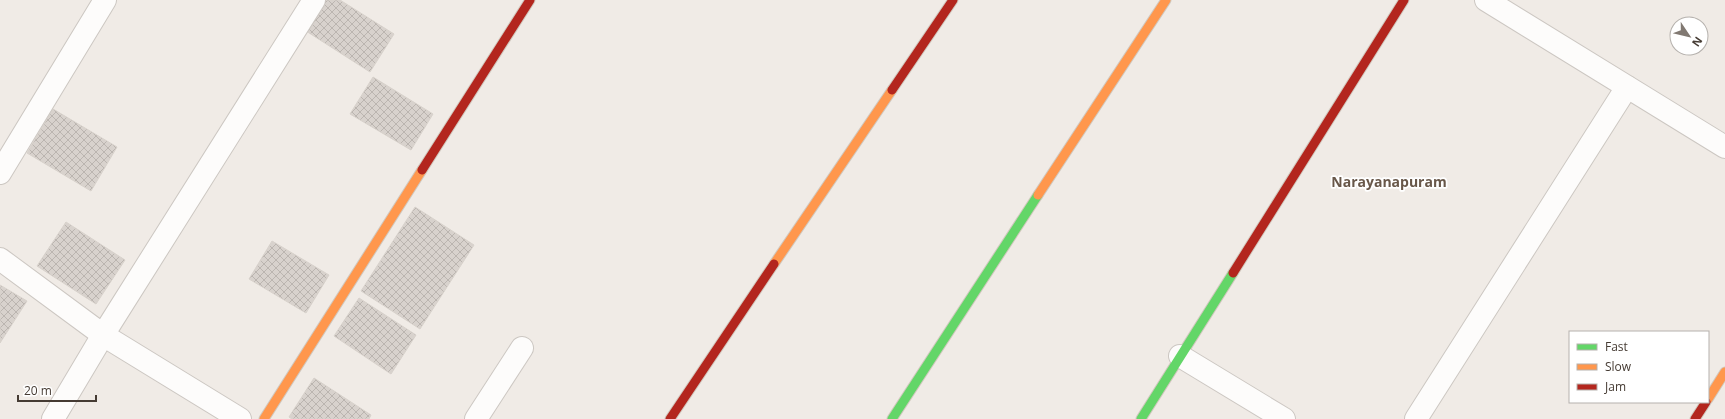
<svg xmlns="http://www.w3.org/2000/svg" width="1725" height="419" font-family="'Open Sans',sans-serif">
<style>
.building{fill:url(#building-cross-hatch);stroke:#d8d2cc}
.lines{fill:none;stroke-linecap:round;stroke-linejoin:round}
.street-casing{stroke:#ccc7c2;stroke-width:24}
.fast-casing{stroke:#d1c8be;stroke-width:11}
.slow-casing{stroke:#d1c8be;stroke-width:11}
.jam-casing{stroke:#d1c8be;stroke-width:11}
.street{stroke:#fdfcfb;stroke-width:22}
.fast{stroke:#63d668;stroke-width:9}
.slow{stroke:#ff974d;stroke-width:9}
.jam{stroke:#b3261e;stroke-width:9}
.labels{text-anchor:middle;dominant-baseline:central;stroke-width:3.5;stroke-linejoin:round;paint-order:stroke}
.quarter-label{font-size:14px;font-weight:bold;fill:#685749;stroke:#fff}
</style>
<defs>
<pattern id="building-cross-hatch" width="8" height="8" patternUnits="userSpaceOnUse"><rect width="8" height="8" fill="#d8d2cd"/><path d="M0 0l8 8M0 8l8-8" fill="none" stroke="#bbb5b0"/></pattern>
</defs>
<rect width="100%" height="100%" fill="#f0ebe6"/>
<!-- building -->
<g class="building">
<path d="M326 0H340L394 34 370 72 306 31Z"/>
<path d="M373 77 433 114 411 150 350 114Z"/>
<path d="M53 109 117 147 91 191 27 153Z"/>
<path d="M415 207 474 245 420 329 361 291Z"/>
<path d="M66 222 125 260 96 304 37 266Z"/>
<path d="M272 241 329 275 306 313 249 279Z"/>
<path d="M0 285 27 301 0 343Z"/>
<path d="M359 298 416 335 391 374 334 336Z"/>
<path d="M314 378 371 415 369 419H292L289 417Z"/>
</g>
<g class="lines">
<!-- street casing -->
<g class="street-casing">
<g id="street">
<path d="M1486 0 1725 147"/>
<path d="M0 173 105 0"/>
<path d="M0 259 103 335 240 419"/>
<path d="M1180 356 1284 419"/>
<path d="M53 419 103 335 314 0"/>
<path d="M476 419 522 348"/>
<path d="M1416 419 1627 87"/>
</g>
</g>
<!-- fast casing -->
<g class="fast-casing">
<g id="fast">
<path d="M892 419 1038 195"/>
<path d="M1141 419 1233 273"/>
</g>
</g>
<!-- slow casing -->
<g class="slow-casing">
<g id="slow">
<path d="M1038 195 1166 0"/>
<path d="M774 264 892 90"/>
<path d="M1708 399 1725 372"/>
<path d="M264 419 422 170"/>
</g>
</g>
<!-- jam casing -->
<g class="jam-casing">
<g id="jam">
<path d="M892 90 953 0"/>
<path d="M422 170 530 0"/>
<path d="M1233 273 1404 0"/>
<path d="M670 419 774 264"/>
<path d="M1695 419 1706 402"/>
</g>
</g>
<!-- street -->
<use href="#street" class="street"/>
<!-- fast -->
<use href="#fast" class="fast"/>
<!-- slow -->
<use href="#slow" class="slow"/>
<!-- jam -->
<use href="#jam" class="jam"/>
</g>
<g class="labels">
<!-- quarter labels -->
<g class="quarter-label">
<text x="1389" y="181">Narayanapuram</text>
</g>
</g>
<!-- legend -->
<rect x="1569" y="331" width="140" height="72" fill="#ffffff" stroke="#b5b1ad"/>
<rect x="1577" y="344" width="20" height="6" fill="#63d668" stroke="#b5b1ad"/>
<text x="1605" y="351" font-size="12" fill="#453b33">Fast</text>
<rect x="1577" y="364" width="20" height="6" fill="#ff974d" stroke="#b5b1ad"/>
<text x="1605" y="371" font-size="12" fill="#453b33">Slow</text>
<rect x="1577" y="384" width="20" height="6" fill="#b3261e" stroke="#b5b1ad"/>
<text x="1605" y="391" font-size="12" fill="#453b33">Jam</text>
<!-- north arrow -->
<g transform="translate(1689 36) rotate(125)"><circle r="19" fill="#ffffff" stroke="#b5b1ad"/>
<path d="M0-3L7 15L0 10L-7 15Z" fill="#817972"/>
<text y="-6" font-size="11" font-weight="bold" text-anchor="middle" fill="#453b33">N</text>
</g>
<!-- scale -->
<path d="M18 395v6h78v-6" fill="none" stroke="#453b33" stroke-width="2"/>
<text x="24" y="395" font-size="12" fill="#453b33" stroke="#ffffff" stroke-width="3" paint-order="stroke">20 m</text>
</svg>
